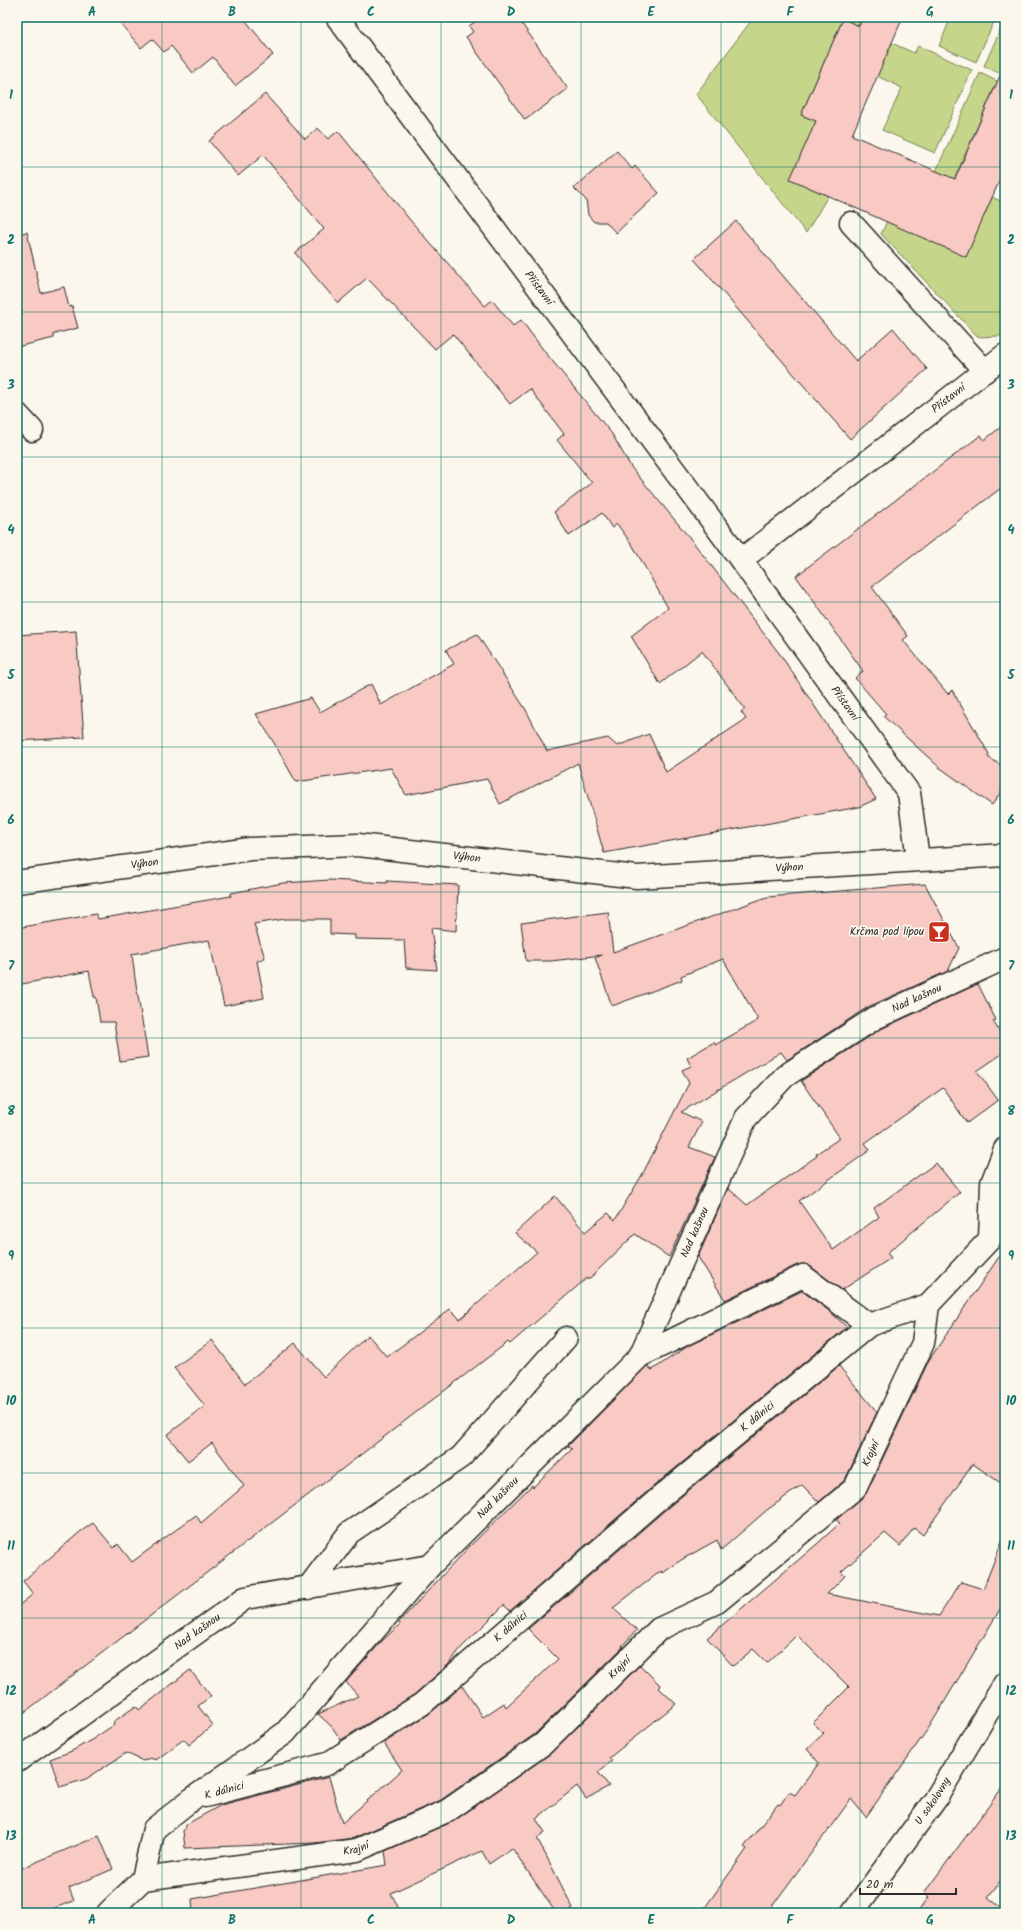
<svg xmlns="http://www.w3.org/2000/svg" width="1022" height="1930" font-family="Kalam,sans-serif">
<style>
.green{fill:#c5d589;stroke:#78805a}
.building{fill:#f9c9c3;stroke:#2b2b2b}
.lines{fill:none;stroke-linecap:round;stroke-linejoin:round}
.minor-casing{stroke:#2b2b2b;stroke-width:25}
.minor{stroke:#fbf7ec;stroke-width:22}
.grid{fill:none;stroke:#0f766e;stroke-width:1;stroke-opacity:0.55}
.labels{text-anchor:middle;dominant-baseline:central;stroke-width:3.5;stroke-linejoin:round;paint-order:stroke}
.street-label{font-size:11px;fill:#2b2b2b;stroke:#fbf7ec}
.poi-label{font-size:11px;fill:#2b2b2b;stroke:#fbf7ec;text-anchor:end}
.neatline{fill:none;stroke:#0f766e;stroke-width:1.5}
.grid-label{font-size:13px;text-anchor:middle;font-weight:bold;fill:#0f766e}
</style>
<rect width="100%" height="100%" fill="#fbf7ec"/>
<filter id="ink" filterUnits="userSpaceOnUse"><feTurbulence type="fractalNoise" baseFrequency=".025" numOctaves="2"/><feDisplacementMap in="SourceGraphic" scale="8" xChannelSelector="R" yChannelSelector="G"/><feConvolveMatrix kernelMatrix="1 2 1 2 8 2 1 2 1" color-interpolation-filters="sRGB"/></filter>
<g filter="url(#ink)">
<!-- green -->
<g class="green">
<path d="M754 17H863L859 26 843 19 801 115 816 121 791 179 828 196 806 233 696 94Z"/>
<path d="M951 17H996L976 62 939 46Z"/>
<path d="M1005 19V76L984 66Z"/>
<path d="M892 43 914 53 918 46 972 70 935 153 882 130 902 88 877 76Z"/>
<path d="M980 73 1005 85 995 86 954 180 936 171Z"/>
<path d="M992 197 1005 203V332L1000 336 978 337 881 234 887 221 966 256Z"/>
</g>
<!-- building -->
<g class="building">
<path d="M115 17H243L273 55 235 86 213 57 193 73 171 46 164 52 152 39 141 48Z"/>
<path d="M482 17H517L568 89 525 120 466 37 473 32 469 26Z"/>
<path d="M863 17H903L852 135 955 179 1005 64V168L966 257 790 179 816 121 801 115 843 19 859 26Z"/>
<path d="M265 94 305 139 318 128 328 139 338 131 410 220 485 306 492 300 513 326 521 320 545 352 612 434 631 467 693 542 782 657 876 799 859 807 604 853 578 763 500 804 487 779 406 795 391 768 296 782 274 743 256 714 311 698 320 712 371 684 381 705 454 664 446 650 477 634 526 710 547 751 608 738 617 746 649 734 666 772 746 719 741 712 745 709 702 651 660 684 631 636 668 608 633 546 617 524 612 528 602 513 569 536 554 512 592 483 557 440 564 434 530 389 510 404 453 334 435 349 367 278 338 303 295 253 324 229 263 155 238 176 209 141Z"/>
<path d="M617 151 632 169 635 166 659 193 616 233 606 222H594L588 215 586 200 574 188Z"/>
<path d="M736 221 856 361 893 328 927 369 850 439 694 259Z"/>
<path d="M27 232 41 293 64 287 69 307 72 306 78 328 54 334V338L17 347V234Z"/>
<path d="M1005 424V485L872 587 908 636 903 640 948 694 952 690 989 754 988 757 1005 768V786L992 805 939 767 883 716 886 714 855 678 863 671 796 576 981 435 984 440Z"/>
<path d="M76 631 84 737 17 741V635Z"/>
<path d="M330 880 387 883V881L458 885 456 931 431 928 437 970 406 968 404 940 355 939V935L330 934V919H285L254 924 265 958 257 961 264 998 224 1006 209 940 132 954 135 978 148 1057 120 1061 114 1022H100L96 997H94L89 971 17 985V928L96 914 98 919 231 896V893L283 883Z"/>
<path d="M925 884 959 948 948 971 868 1007 787 1060 781 1052 681 1112 702 1122 689 1147 715 1157 669 1257 635 1234 588 1280 587 1278 510 1344 508 1342 17 1718V1607L33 1594 23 1581 80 1532 93 1523 114 1548 118 1544 132 1562 196 1515 201 1523 244 1486 212 1443 188 1461 167 1435 205 1406 174 1368 212 1340 245 1384 295 1343 324 1377 368 1335 387 1357 450 1309 460 1319 537 1252 515 1233 555 1196 585 1232 608 1213 615 1220 642 1175 689 1083 682 1070 691 1066 687 1058 714 1042 715 1045 758 1020 723 959 681 976 682 980 612 1006 595 958 602 955 551 961H526L521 923 608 912 613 952 767 897Z"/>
<path d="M978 984 996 1020 993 1021 1005 1041V1052L977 1071 998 1100 967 1123 943 1088 865 1143 870 1150 799 1201 833 1250 879 1217 874 1208 936 1163 960 1192 887 1253 891 1258 842 1290 810 1266 804 1264 797 1265 725 1300 698 1257 728 1188 747 1205 817 1156 816 1154 840 1138 801 1081 881 1029Z"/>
<path d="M1005 1248V1486L973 1464 923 1535 914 1528 900 1546 885 1533 841 1572 845 1576 827 1594 939 1616 961 1582 983 1589 1004 1536 1005 1601 930 1726 866 1817 851 1799 767 1913H701L747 1849 744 1847 778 1804 780 1805 789 1792 795 1795 819 1763 807 1749 824 1733 813 1723 849 1687 797 1635 767 1663 753 1649 733 1666 707 1638 817 1544 840 1523 836 1520 866 1494 929 1360Z"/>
<path d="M802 1291 828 1310 847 1327 649 1490 510 1611 504 1605 461 1648 448 1665 415 1694 341 1740 332 1727 318 1714 358 1696 346 1682 380 1643 400 1624 399 1622 468 1548 532 1485 533 1487 572 1449 568 1446 647 1366 652 1370 688 1346Z"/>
<path d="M839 1366 877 1412 845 1480 819 1502 802 1485 767 1510 721 1550 717 1540 681 1560 663 1573 661 1571 613 1608 637 1630 622 1646 623 1647 535 1734 441 1800 354 1838 314 1843 185 1848 183 1831 187 1824 221 1805 329 1777 342 1823 402 1770 384 1743 429 1714 462 1686 483 1717 504 1703 506 1707 558 1659 528 1629 665 1510Z"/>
<path d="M640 1665 661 1686 659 1688 676 1704 609 1758 612 1761 598 1772 609 1786 586 1799 577 1786 536 1819 545 1832 537 1838 573 1908 564 1913H556L512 1848 489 1864 482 1851 391 1893 401 1913H193L192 1899 387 1865 385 1851 454 1821 550 1754Z"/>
<path d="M190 1670 211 1696 198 1706 213 1725 189 1745 184 1739 156 1760 150 1758 143 1761 126 1753 86 1779 60 1787 50 1759 72 1751 93 1739 114 1725 113 1722 136 1706 139 1710Z"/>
<path d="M1005 1784V1875L988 1897 1005 1911V1913H917L929 1897 924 1893Z"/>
<path d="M99 1836 113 1869 69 1888 74 1901 40 1913H17V1870Z"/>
</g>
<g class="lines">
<!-- minor casing -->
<g class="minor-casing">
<g id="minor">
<path id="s1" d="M337 17 741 560 909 793 918 859"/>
<path d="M851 223 985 371"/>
<path d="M17 414 32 430"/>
<path id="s2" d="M741 560 1005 355"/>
<path id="s3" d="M17 882 250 849 358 845 637 877 1005 855"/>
<path d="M640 1356 803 1276 869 1325"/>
<path d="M308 1588 349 1533 461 1457 566 1338"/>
<path id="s4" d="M17 1761 245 1598 430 1566"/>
<path id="s5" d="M205 1796 327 1764 422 1704 657 1500 869 1325 928 1305"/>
<path id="s6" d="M143 1879 154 1829 192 1799 285 1733 430 1566 640 1356 746 1118 785 1076 875 1018 1005 958"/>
<path id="s7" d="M108 1913 143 1879 357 1850 447 1811 543 1744 659 1629 717 1602 855 1488 923 1343 928 1305 990 1239 992 1183 1005 1149"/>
<path id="s8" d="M852 1913 935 1800 1005 1683"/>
</g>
</g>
<!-- minor -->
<use href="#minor" class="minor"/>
</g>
</g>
<!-- grid -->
<path class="grid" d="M162 17V1913M301 17V1913M441 17V1913M581 17V1913M721 17V1913M860 17V1913M17 167H1005M17 312H1005M17 457H1005M17 602H1005M17 747H1005M17 892H1005M17 1038H1005M17 1183H1005M17 1328H1005M17 1473H1005M17 1618H1005M17 1763H1005"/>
<!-- icons -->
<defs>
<g id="bar-square" transform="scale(1.15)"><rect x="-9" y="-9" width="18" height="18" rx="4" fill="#c8321e" stroke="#fbf7ec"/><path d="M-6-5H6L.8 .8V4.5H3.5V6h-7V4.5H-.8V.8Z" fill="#fff"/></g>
</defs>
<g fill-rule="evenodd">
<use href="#bar-square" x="939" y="932"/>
</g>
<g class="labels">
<!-- street labels -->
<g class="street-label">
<text stroke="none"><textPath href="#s1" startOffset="338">Přístavní</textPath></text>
<text stroke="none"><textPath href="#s2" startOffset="263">Přístavní</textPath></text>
<text stroke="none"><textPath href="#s1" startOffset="854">Přístavní</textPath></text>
<text stroke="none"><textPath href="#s3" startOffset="453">Výhon</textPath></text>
<text stroke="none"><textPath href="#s3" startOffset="129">Výhon</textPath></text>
<text stroke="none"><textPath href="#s3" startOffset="777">Výhon</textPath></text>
<text stroke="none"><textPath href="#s6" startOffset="1203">Nad kašnou</textPath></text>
<text stroke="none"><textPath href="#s6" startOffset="867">Nad kašnou</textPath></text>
<text stroke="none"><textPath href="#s5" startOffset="680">K dálnici</textPath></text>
<text stroke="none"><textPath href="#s7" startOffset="924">Krajní</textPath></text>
<text stroke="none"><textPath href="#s6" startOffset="531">Nad kašnou</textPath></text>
<text stroke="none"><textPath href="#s5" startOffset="356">K dálnici</textPath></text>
<text stroke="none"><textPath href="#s4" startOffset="222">Nad kašnou</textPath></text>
<text stroke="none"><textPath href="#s7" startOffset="588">Krajní</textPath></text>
<text stroke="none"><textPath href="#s5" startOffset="20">K dálnici</textPath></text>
<text stroke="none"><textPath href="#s8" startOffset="138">U sokolovny</textPath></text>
<text stroke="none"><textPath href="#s7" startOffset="264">Krajní</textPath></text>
</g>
<!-- poi labels -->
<g class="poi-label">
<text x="924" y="932">Krčma pod lípou</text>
</g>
</g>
<!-- margin -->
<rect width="1022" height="1930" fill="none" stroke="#fbf7ec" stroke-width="44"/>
<!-- scale -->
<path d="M860 1888v6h96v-6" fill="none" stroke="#2b2b2b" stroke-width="2"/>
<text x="866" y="1888" font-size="12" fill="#2b2b2b" stroke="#fbf7ec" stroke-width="3" paint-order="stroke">20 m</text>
<rect x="22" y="22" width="978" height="1886" class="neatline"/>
<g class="grid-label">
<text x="92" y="16">A</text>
<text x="232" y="16">B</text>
<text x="371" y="16">C</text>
<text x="511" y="16">D</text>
<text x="651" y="16">E</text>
<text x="790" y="16">F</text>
<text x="930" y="16">G</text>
<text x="11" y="99">1</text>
<text x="1011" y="99">1</text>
<text x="11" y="244">2</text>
<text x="1011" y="244">2</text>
<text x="11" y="389">3</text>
<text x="1011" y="389">3</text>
<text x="11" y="534">4</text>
<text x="1011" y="534">4</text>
<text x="11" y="679">5</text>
<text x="1011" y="679">5</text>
<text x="11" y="824">6</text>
<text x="1011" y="824">6</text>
<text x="11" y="970">7</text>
<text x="1011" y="970">7</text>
<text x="11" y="1115">8</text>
<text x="1011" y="1115">8</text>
<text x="11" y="1260">9</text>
<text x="1011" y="1260">9</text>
<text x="11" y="1405">10</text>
<text x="1011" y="1405">10</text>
<text x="11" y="1550">11</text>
<text x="1011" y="1550">11</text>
<text x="11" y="1695">12</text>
<text x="1011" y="1695">12</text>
<text x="11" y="1840">13</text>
<text x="1011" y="1840">13</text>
<text x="92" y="1924">A</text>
<text x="232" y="1924">B</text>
<text x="371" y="1924">C</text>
<text x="511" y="1924">D</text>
<text x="651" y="1924">E</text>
<text x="790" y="1924">F</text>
<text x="930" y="1924">G</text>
</g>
</svg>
